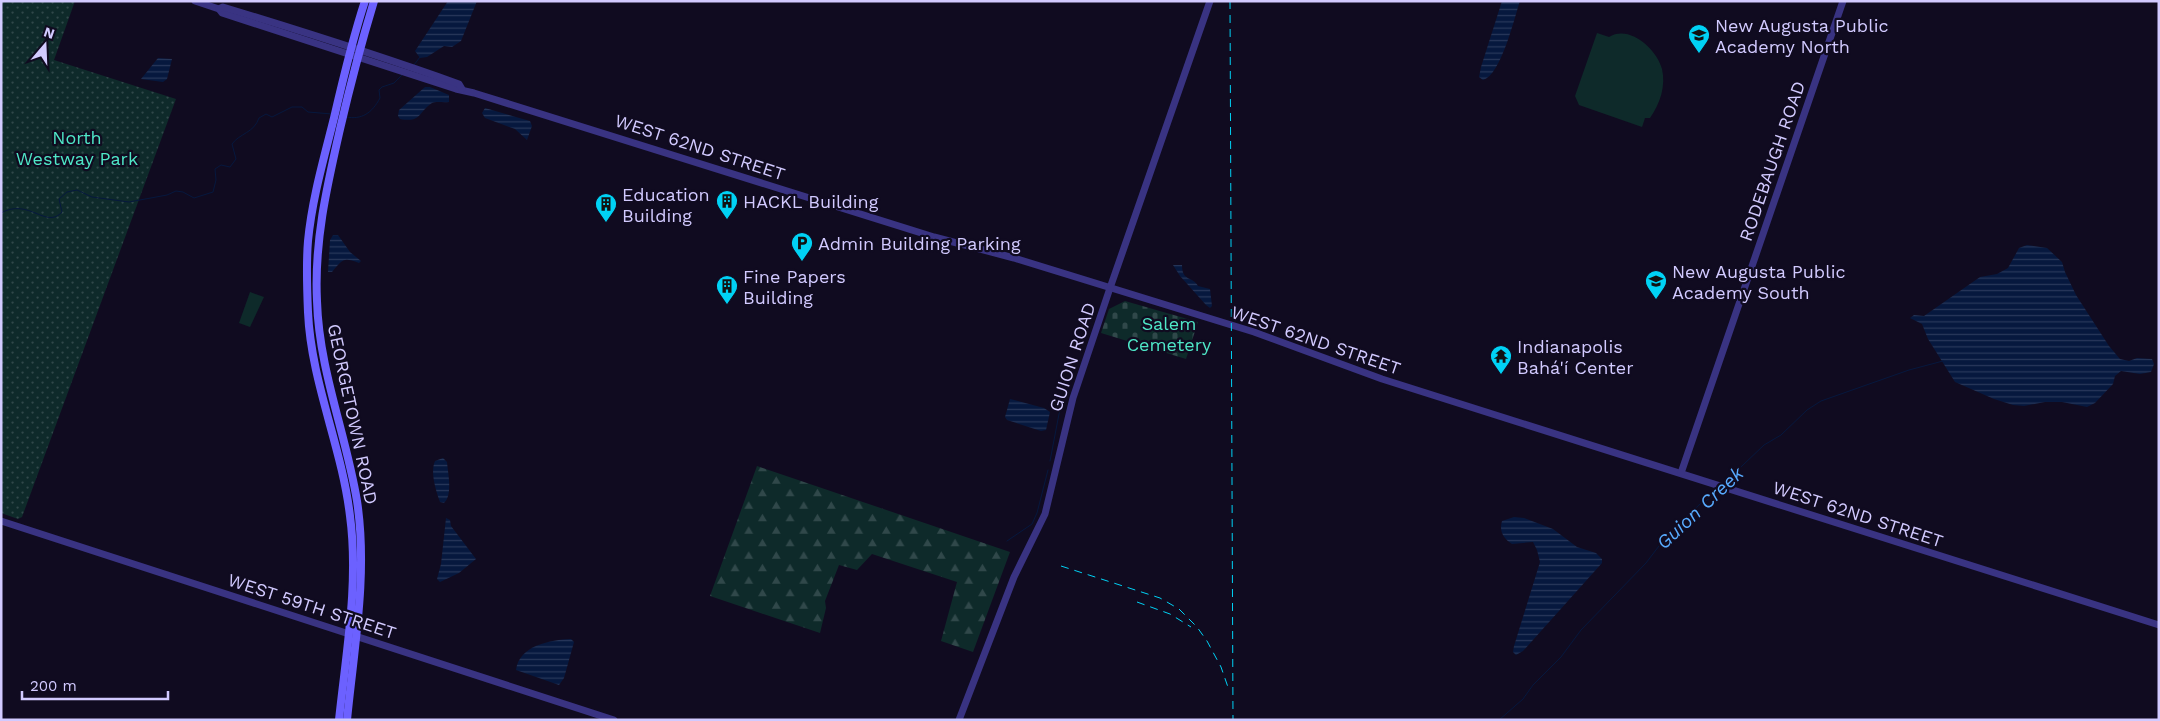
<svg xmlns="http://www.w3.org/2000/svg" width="2160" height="721" font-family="'Work Sans',sans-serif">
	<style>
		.grass { fill: #0e2a2a }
		.forest { fill: url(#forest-firs) }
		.cemetery { fill: url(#cemetery-stones) }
		.park { fill: url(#park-dots) }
		.water { fill: url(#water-rules) }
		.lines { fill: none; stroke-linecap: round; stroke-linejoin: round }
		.stream { stroke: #06183e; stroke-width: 1 }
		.tertiary { stroke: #393382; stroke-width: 7 }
		.secondary { stroke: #6c61ff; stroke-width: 8 }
		.rail { stroke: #00d2f5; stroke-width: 1; stroke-dasharray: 8 6; stroke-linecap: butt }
		.labels { text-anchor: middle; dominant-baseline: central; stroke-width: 4.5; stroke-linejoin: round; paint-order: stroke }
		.poi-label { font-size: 18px; fill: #d2caff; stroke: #100b20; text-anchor: start }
		.park-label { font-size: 18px; fill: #4fe7c7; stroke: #100b20 }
		.street-label { font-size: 18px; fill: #d2caff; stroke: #100b20 }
		.water-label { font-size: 19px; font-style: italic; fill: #58abff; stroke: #100b20 }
	</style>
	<defs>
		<pattern id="forest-firs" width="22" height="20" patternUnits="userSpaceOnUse" patternTransform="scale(1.25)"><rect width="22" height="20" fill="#0e2a2a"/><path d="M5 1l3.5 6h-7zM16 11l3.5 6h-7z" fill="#30484a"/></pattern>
		<pattern id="cemetery-stones" width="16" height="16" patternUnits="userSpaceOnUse" patternTransform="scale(1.25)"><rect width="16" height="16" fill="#0e2a2a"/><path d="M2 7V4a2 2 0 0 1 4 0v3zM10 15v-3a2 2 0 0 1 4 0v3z" fill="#30484a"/></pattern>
		<pattern id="park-dots" width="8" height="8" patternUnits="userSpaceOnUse" patternTransform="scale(1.25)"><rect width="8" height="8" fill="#0e2a2a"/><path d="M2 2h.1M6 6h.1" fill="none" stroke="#30484a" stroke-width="1.8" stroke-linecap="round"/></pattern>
		<pattern id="water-rules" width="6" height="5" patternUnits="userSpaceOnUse" patternTransform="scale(1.25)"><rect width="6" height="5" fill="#06183e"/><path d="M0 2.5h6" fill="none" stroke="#29385b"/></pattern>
	</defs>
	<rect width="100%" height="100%" fill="#100b20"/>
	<g class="grass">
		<path d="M1597,33L1609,37C1629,24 1657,49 1662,69C1666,86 1660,104 1650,118H1645L1642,127L1579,105L1575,96Z"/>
		<polygon points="250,292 264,297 250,327 239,323"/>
	</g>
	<polygon class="forest" points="757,466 1010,552 973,652 941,641 957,582 872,554 857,570 839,565 825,601 826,608 820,633 710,596"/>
	<polygon class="cemetery" points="1125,301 1198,322 1186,359 1101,333 1109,309"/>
	<polygon class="park" points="1,1 75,1 54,60 176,99 22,517 18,519 1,513"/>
	<g class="water">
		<polygon points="448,1 477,1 461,41 452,47 444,46 427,57 420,58 415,51"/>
		<path d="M1502,1H1520C1514,19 1501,75 1483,80L1479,77L1481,67Z"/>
		<polygon points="158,58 172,59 167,79 163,82 141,79"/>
		<path d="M425,87H430L449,95V102C443,103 437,101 432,103C418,112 422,123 400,119L398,116L399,110Z"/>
		<polygon points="485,108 530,121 532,126 527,140 515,129 485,118 482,113"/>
		<path d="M333,235H338L350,252L361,261L359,263C343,257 343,259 332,272H328L330,240Z"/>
		<polygon points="2027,245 2047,248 2062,262 2065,272 2076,295 2109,346 2120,359 2129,361 2137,358 2152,359 2154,364 2151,372 2140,374 2121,371 2115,376 2113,384 2095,403 2087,407 2062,402 2045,402 2024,406 2013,405 1994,399 1955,382 1928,339 1922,324 1910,318 1914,315 1924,316 1980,277 1997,274 2008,268 2019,248"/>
		<path d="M1173,265H1182C1182,282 1193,276 1198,286L1210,289L1212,306L1210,308L1206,305L1180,276Z"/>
		<polygon points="1010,399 1044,408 1050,412 1046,430 1041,431 1007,420 1005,417"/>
		<path d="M443,458L447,462C448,474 453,495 444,503L440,502C436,491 430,472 435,461Z"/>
		<path d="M1514,517L1524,518L1553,529L1577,547L1596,553L1602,559V563L1523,651L1516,655L1513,652L1514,646L1540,562L1537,550L1533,542L1512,544C1503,538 1499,531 1502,521Z"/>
		<polygon points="446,518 450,520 451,526 476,559 459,573 440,582 437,579 441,564"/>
		<path d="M571,639L574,642L564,678L559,685L516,670C519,645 551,640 571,639Z"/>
	</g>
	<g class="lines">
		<g class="stream">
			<polyline points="414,65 420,57"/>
			<path d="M346,117C362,120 372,113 380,98L379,90L382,87L394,83L403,74"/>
			<path d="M1,213C29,197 46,230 62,212L59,199L67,192L77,190L92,197L129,202L167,195L176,191L183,192L194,198L213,192L216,180L215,169L221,165L230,167L236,159L232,144C240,133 254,133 259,118L266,114L272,117L292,107H302L308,112L332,114"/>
			<polyline points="1,259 1,268"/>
			<polyline points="1050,461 1059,414 1075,365"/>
			<polyline points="1723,484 1764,445 1781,435 1807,410 1821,401 1909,370 1943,361"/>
			<polyline points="1007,541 1032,524 1037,513 1048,470"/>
			<polyline points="1499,720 1523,699 1533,685 1561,657 1581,630 1646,563 1662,542 1673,534 1682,521 1700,504 1714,496 1719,490"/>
		</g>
		<g class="tertiary">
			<polyline points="195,1 219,9 222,13 456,89 474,93 934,237 1014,258 1254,332 1382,379 2159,625"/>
			<path d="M219,9L223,7C302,31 381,56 459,84L462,89"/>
			<polyline points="1681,473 1843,1"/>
			<polyline points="1,521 614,720"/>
			<polyline points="959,720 1014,577 1045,514 1073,398 1110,288 1210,1"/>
		</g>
		<g class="secondary">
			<path d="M339,720C346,653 359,583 350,516C342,447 311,382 308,312C307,289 306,264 308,241C312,199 324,158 334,118C343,79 352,40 365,1"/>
			<path d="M347,720C354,648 368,573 357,501C346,434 319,370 317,301C314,242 327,186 340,129C350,86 361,44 374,1"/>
		</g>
		<g class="rail">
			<polyline points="1230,1 1233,720"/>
			<polyline points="1061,566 1160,598 1179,609 1197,627 1207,641 1221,667 1229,690"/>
			<polyline points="1137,602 1170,614 1191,627"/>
		</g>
	</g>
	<defs>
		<g id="school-pin" transform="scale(1.125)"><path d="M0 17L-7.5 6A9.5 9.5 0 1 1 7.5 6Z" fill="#00d2f5" stroke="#100b20"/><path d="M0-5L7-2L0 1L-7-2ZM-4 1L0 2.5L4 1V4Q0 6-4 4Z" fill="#111"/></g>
		<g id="building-pin" transform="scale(1.125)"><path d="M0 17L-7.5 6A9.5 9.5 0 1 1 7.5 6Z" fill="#00d2f5" stroke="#100b20"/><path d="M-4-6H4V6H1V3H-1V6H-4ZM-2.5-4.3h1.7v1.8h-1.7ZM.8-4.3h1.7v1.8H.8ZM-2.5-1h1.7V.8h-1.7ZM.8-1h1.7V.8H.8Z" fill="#111"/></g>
		<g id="parking-pin" transform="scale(1.125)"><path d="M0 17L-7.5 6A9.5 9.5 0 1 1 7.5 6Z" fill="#00d2f5" stroke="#100b20"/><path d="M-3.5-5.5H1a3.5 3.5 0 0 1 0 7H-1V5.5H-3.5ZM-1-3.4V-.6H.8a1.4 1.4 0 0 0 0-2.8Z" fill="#111"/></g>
		<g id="temple-pin" transform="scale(1.125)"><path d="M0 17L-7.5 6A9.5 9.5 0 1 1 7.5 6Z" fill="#00d2f5" stroke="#100b20"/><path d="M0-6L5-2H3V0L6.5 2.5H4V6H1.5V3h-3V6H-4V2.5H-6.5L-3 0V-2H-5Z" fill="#111"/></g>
	</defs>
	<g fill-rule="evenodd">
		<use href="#school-pin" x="1699" y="35"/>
		<use href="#building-pin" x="727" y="201"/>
		<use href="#building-pin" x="606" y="204"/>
		<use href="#parking-pin" x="802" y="243"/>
		<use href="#school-pin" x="1656" y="281"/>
		<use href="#building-pin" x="727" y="286"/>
		<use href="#temple-pin" x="1501" y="356"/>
	</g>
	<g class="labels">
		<g class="poi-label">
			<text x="1715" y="25">New Augusta Public<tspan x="1715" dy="21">Academy North</tspan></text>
			<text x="622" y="194">Education<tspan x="622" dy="21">Building</tspan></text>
			<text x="743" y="201">HACKL Building</text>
			<text x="818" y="243">Admin Building Parking</text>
			<text x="1672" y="271">New Augusta Public<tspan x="1672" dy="21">Academy South</tspan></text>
			<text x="743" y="276">Fine Papers<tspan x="743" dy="21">Building</tspan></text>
			<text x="1517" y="346">Indianapolis<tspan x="1517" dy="21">Bahá'í Center</tspan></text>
		</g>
		<g class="park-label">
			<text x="77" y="137">North<tspan x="77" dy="21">Westway Park</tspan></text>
			<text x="1169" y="323">Salem<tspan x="1169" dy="21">Cemetery</tspan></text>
		</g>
		<g class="street-label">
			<text transform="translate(700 147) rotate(18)">WEST 62ND STREET</text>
			<text transform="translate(1772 161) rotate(-71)">RODEBAUGH ROAD</text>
			<text transform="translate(1316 340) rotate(19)">WEST 62ND STREET</text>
			<text transform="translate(1072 357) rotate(-72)">GUION ROAD</text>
			<text transform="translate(353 414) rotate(78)">GEORGETOWN ROAD</text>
			<text transform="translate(1858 514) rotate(18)">WEST 62ND STREET</text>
			<text transform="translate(312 606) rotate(18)">WEST 59TH STREET</text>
		</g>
		<g class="water-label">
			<text transform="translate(1700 508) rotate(-43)">Guion Creek</text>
		</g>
	</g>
	<rect width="2160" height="721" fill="none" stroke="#d2caff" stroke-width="5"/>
	<g transform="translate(45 45) rotate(19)" stroke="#100b20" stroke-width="4" paint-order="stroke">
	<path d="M0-4L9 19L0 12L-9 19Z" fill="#d2caff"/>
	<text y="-8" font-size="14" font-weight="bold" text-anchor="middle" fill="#d2caff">N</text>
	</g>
	<path d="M22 691v8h146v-8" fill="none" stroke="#d2caff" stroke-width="2.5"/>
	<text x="30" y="691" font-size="15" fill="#d2caff" stroke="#100b20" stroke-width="4" paint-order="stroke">200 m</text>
</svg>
